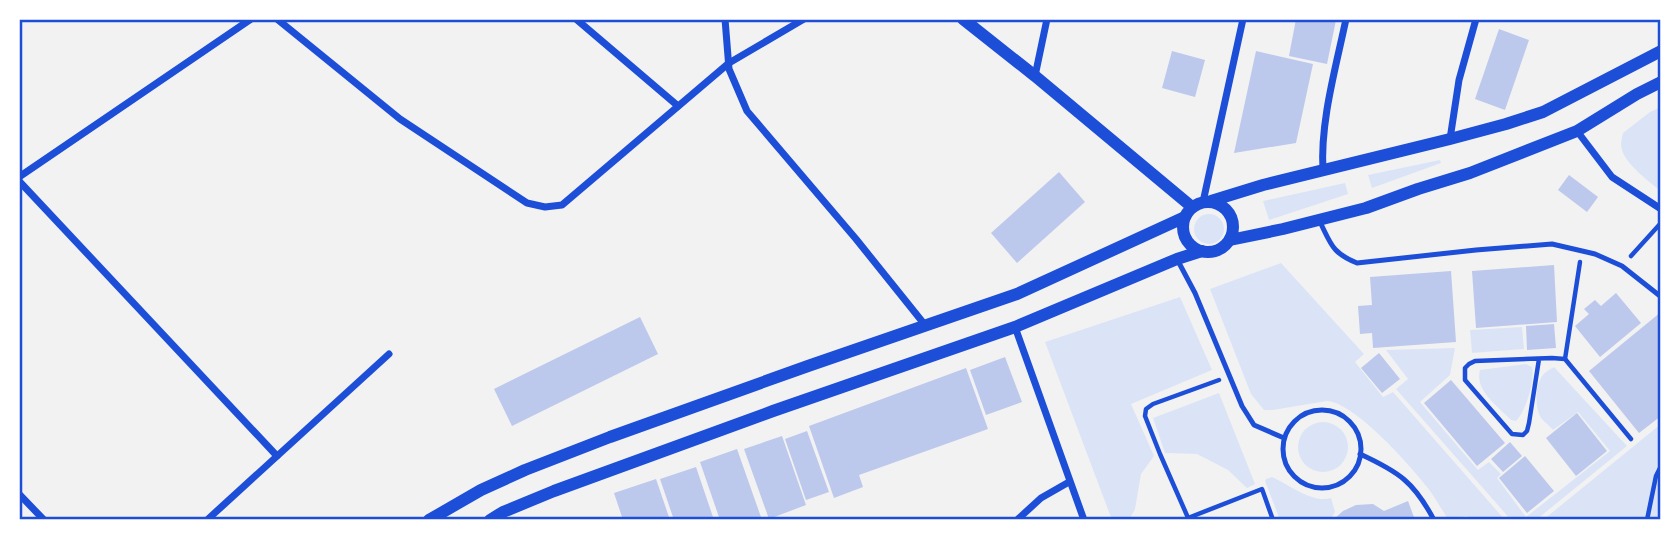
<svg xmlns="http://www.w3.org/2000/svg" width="1680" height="539" font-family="Arial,sans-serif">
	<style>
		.green { fill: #dbe4f7 }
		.building { fill: #bdc9ec }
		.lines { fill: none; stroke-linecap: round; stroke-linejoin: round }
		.path { stroke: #1d4ed8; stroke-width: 4.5 }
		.service { stroke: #1d4ed8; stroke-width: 5 }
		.minor { stroke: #1d4ed8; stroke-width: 7 }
		.tertiary { stroke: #1d4ed8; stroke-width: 12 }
		.neatline { fill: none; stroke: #1d4ed8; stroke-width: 2.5 }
	</style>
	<rect width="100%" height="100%" fill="#f2f2f2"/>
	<g class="green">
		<path d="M1661,107V191C1649,182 1626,164 1622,150C1620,144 1622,138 1623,133L1650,112Z"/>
		<polygon points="1440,160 1441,163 1372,188 1368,175"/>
		<polygon points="1345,183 1348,194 1269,220 1263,201"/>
		<circle cx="1209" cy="229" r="15"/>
		<path d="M1281,263L1364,354L1355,362L1383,397L1393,392L1505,520H1469L1467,516L1448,519C1441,509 1435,497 1427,487C1409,464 1355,403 1327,401L1273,410H1264L1251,394L1210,289Z"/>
		<polygon points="1180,297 1212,370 1131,404 1154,456 1141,474 1135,509 1129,520 1112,520 1045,342"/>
		<polygon points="1522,327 1524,349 1472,353 1470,330"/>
		<path d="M1455,348L1450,375L1420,402L1478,470L1489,462L1501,474L1497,478L1526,517L1610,451L1578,412L1553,430C1550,426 1544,422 1541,418C1535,408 1535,388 1541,378C1543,373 1549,370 1554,367L1627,446L1536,520H1511L1396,389L1408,379L1386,350Z"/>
		<path d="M1526,364L1532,367C1535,381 1526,411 1516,421L1511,420C1499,407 1474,390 1480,370Z"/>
		<polygon points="1219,393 1255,484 1247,488 1228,470 1197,454 1165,453 1153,418"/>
		<circle cx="1323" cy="447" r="25"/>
		<polygon points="1661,424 1661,520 1543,520"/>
		<path d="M1272,477C1288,484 1313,504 1331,498L1335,512L1330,520H1280L1265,481L1266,479Z"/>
	</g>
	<g class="building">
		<polygon points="1296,19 1336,20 1327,64 1289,56"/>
		<polygon points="1499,29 1529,40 1505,110 1475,99"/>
		<polygon points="1172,51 1205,60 1195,97 1162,88"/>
		<polygon points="1256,51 1313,64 1296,143 1234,153"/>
		<polygon points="1059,172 1085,202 1017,263 991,233"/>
		<polygon points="1569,175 1598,197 1587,212 1558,190"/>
		<polygon points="1554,265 1557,322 1476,328 1472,271"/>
		<polygon points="1451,271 1456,342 1373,348 1372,333 1360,334 1358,306 1372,305 1370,277"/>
		<polygon points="1616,293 1641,323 1600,357 1575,326 1589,314 1584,309 1595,300 1601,306"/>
		<polygon points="1661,312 1661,416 1639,433 1589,371"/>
		<polygon points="640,317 658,354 512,426 494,389"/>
		<polygon points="1554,324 1556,348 1527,350 1526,326"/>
		<polygon points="1379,353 1400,379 1382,393 1361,368"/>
		<polygon points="1005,357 1022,402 986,415 970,370"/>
		<polygon points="966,368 988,429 859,475 863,487 834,498 809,426"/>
		<polygon points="1451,380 1505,443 1477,466 1424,403"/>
		<polygon points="1577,413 1607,451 1576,476 1546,438"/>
		<polygon points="807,431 829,492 806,500 785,439"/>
		<polygon points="782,436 806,505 769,519 744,449"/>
		<polygon points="1510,442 1522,456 1503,472 1491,459"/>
		<polygon points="737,449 762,520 720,520 700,462"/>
		<polygon points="1525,456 1554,491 1527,513 1499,478"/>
		<polygon points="696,467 714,520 674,520 660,479"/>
		<polygon points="656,479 670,520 623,520 614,493"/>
		<polygon points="1408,501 1415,520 1333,520 1343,511 1356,505 1373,504 1384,511"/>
	</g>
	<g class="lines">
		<g class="path">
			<polyline points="1631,256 1660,224"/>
			<polyline points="1539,359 1529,423 1527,431 1523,435 1512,434 1465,380 1465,368 1469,364 1475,361 1552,358 1565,359 1631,439"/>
			<polyline points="1565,359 1580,262"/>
			<polyline points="1188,518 1262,489 1273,520"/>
			<polyline points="1189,520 1160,454 1145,416 1146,409 1153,404 1219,380"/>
			<polyline points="1647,520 1656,476 1661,466"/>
		</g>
		<g class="service">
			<path d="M1320,222C1331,244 1332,253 1357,263L1476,250L1552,244L1595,254L1622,266L1660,296"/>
			<polyline points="1178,261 1195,293 1242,406 1254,425 1284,438"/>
			<circle cx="1322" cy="449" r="39"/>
			<path d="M1360,454C1399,472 1414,482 1434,520"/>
		</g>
		<g class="minor">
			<polyline points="277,19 400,119 527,203 545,207 562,205 729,63 804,19"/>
			<polyline points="576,19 678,106"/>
			<polyline points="725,19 729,69 747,111 856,239 925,325"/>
			<polyline points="1035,76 1047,19"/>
			<polyline points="1577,131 1612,177 1661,209"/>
			<polyline points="1450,139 1459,80 1476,19"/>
			<path d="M1323,170C1320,122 1336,67 1346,19"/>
			<polyline points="19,177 251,19"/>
			<polyline points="19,181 277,456"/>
			<polyline points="1203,202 1243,19"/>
			<polyline points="1015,327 1084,520"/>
			<polyline points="19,494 44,520"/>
			<polyline points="207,520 389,354"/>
			<polyline points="1017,520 1041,498 1069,482"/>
		</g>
		<g class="tertiary">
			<polyline points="963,19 1035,76 1192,207"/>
			<polyline points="1211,201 1263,185 1450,139 1506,124 1543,112 1661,51"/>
			<circle cx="1208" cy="227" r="25"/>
			<polyline points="1230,240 1283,229 1366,208 1418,189 1470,173 1577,131 1637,94 1661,82"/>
			<polyline points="429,520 481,490 525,470 610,437 808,366 1017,294 1185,217"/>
			<polyline points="490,520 503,512 554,491 773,411 1015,327 1177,259 1202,251"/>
		</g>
	</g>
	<rect width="1680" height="539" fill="none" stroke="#ffffff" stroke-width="42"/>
	<rect x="21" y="21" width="1638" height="497" class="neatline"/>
</svg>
